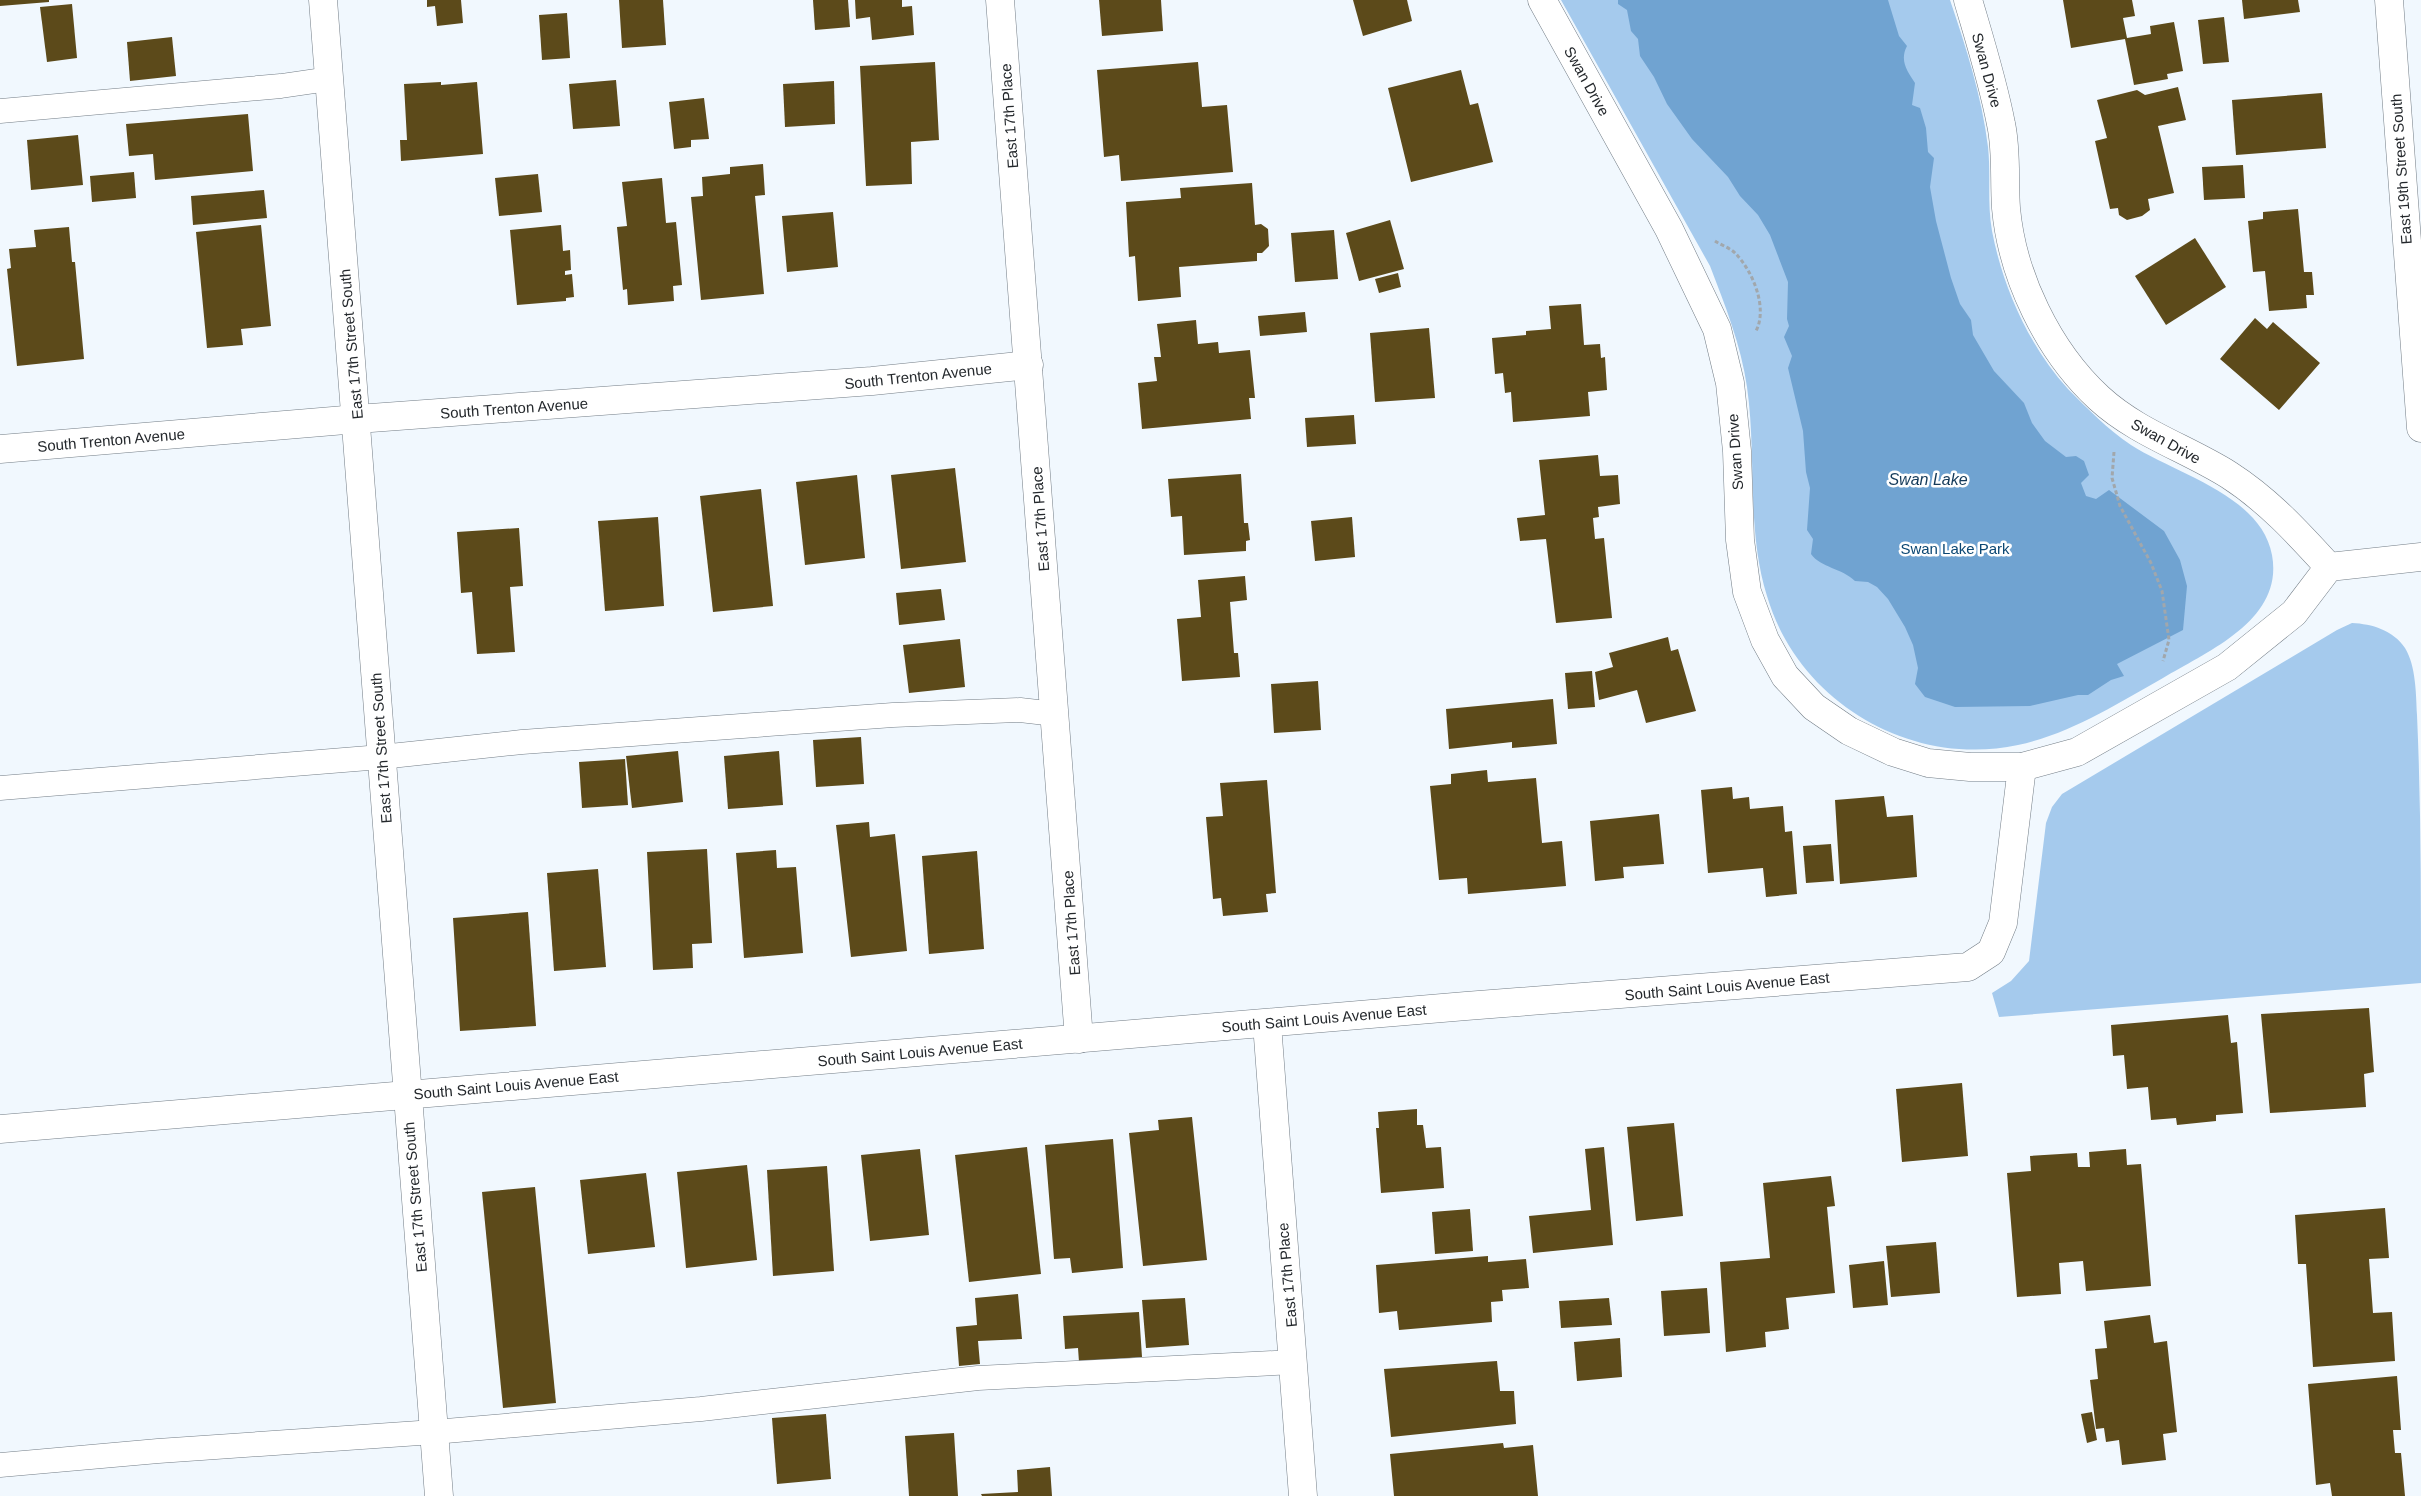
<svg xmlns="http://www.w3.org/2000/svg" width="2421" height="1496" font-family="Arial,sans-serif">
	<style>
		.green { fill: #a5caed }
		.water { fill: #70a3d1 }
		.building { fill: #5c4a1a }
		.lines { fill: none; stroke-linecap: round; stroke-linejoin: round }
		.lane-casing { stroke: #737d86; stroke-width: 25 }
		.street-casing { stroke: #737d86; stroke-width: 29 }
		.path { stroke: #a1a7ac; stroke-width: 3; stroke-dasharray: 4 2.5; stroke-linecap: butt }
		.lane { stroke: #fff; stroke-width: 24 }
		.street { stroke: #fff; stroke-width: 28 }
		.labels { text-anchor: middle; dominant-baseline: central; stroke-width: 5; stroke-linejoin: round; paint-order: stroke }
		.street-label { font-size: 15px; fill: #24282c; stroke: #fff }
		.park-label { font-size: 15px; fill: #0b4773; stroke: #fff }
		.water-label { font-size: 16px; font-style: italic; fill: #143a5a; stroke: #fff }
	</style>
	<rect width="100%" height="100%" fill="#f1f8fe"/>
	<g class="green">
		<path d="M1561,0H1950C1966,47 1982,97 1988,147C1991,175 1987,203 1992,231C2003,288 2029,346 2068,389C2087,408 2108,430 2131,445C2176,474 2261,495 2272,555C2284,620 2208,651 2163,678C2117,704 2070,734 2018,745C1911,768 1798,702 1767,596C1746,529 1757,456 1747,387C1741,345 1725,305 1710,266Z"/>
		<path d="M2352,623C2372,624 2393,630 2405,648C2416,666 2416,694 2417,715C2421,804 2421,894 2421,983L1999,1017L1992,993L2011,981L2029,961L2046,823L2052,807L2062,794L2337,630Z"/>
	</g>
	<path class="water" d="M1618,0H1888L1899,36L1907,46C1899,61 1908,72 1915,83L1912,105L1920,108L1926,128L1928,152L1934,158L1930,187L1936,221L1951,278L1960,304L1971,320L1973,335L1994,371L2024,403L2032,423L2045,441L2066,457L2076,456L2084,461L2089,475L2081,483L2086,496L2096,499L2109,490L2164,531L2180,560L2187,586L2183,630L2117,664L2124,676L2111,680L2088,695H2078L2030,706L1955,707L1925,697L1915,684L1918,668L1913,645L1905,627L1888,599L1877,587L1868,582L1855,581C1842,568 1821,568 1811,554L1813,539L1807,530L1810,488L1806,472L1803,431L1788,368L1792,356L1784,337L1789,326L1787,319L1788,282L1770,235L1758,215L1740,196L1728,177L1692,139L1667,104L1654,77L1640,56L1638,39L1631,31L1627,10L1618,4Z"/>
	<g class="building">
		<polygon points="0,0 49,0 49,2 0,6"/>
		<polygon points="427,0 461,0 463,23 437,26 435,6 427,7"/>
		<polygon points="619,0 663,0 666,45 622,48"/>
		<polygon points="813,0 848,0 850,27 815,30"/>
		<polygon points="855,0 902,0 902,7 912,6 914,35 872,40 870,17 856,19"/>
		<polygon points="1099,0 1161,0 1163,31 1102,36"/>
		<polygon points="1353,0 1407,0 1412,21 1363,36"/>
		<polygon points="2063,0 2132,0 2135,16 2123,18 2127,38 2151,34 2150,26 2174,22 2183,71 2167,74 2168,79 2134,85 2125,39 2071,48"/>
		<polygon points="2242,0 2298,0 2300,12 2244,19"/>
		<polygon points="72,4 77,58 47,62 40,7"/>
		<polygon points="567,13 570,58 542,60 539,15"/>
		<polygon points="2224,17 2229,62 2203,64 2198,20"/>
		<polygon points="172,37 176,76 130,81 127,42"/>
		<polygon points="935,62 939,140 911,142 912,184 866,186 860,66"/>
		<polygon points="1198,62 1202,107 1227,105 1233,172 1121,181 1119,155 1104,157 1097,70"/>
		<polygon points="1461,70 1470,105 1478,103 1493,162 1411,182 1388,88"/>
		<polygon points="616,80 620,126 573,129 569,84"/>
		<polygon points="834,81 835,124 785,127 783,84"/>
		<polygon points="441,82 441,85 477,82 483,154 401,161 400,140 407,140 404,84"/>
		<polygon points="2178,87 2186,120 2158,126 2174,193 2148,199 2150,210 2142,216 2127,220 2119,215 2118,208 2110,209 2095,141 2107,138 2097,100 2137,90 2145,95"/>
		<polygon points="2322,93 2326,148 2236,155 2232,100"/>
		<polygon points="704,98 709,139 691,140 691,147 674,149 669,102"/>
		<polygon points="248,114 253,171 155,180 153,154 129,156 126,124"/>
		<polygon points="78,135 83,185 31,190 27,140"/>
		<polygon points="763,164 765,195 755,196 764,294 701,300 691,197 703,196 702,177 730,174 730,167"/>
		<polygon points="2243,165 2245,198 2204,200 2202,167"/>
		<polygon points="134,172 136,198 92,202 90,176"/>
		<polygon points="538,174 542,212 499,216 495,178"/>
		<polygon points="662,178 666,223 676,222 682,285 673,286 674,301 628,305 627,289 623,290 617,227 627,226 622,182"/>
		<polygon points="1252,183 1255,225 1261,224 1268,229 1269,246 1262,253 1257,253 1257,261 1179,267 1181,297 1138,301 1135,256 1129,257 1126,202 1181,198 1180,188"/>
		<polygon points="264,190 267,218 193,225 191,196"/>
		<polygon points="2298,209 2304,272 2312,272 2314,295 2306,295 2307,308 2269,311 2265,271 2253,272 2248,221 2263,219 2263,212"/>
		<polygon points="833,212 838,267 787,272 782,216"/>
		<polygon points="1390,220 1404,269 1359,281 1346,233"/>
		<polygon points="261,225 271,326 241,329 243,345 207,348 196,232"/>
		<polygon points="561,225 563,251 570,250 571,270 565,271 565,275 572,274 574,297 566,298 566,301 517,305 510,230"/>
		<polygon points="69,227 72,262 75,262 84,359 17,366 7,269 11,268 9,249 36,247 34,230"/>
		<polygon points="1334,230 1338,279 1295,282 1291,233"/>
		<polygon points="2195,238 2226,287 2166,325 2135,276"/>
		<polygon points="1398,273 1401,287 1379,293 1375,279"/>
		<polygon points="1581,304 1584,345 1600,344 1601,358 1605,357 1607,390 1588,392 1590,416 1513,422 1511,392 1505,393 1503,373 1495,374 1492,338 1526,335 1526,331 1551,329 1549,306"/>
		<polygon points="1305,312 1307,332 1260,336 1258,316"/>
		<polygon points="2255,318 2267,329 2273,322 2320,363 2279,410 2220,359"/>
		<polygon points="1196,320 1198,344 1218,342 1219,353 1250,350 1255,398 1249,398 1251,419 1142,429 1138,383 1157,381 1154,357 1161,357 1157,324"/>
		<polygon points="1429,328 1435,398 1375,402 1370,333"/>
		<polygon points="1354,415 1356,444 1307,447 1305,418"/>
		<polygon points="1598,455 1600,476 1618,475 1620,504 1598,507 1599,517 1593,518 1595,539 1604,538 1612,618 1556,623 1546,539 1520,541 1517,518 1545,515 1539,460"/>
		<polygon points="955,468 966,562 901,569 891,475"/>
		<polygon points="1241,474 1244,523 1248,523 1250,540 1246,541 1246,551 1184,555 1182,516 1171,517 1168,479"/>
		<polygon points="857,475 865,558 805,565 796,482"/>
		<polygon points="761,489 773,606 713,612 700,496"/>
		<polygon points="658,517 664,606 605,611 598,521"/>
		<polygon points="1352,517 1355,557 1315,561 1311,521"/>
		<polygon points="519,528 523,586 510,587 515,652 477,654 472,592 461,593 457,532"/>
		<polygon points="1245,576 1247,600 1230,602 1234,653 1238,653 1240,677 1182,681 1177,619 1201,617 1198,580"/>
		<polygon points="941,589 945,620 899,625 896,593"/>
		<polygon points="1668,637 1671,651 1678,649 1696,711 1646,723 1637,690 1599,700 1595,672 1613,667 1609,653"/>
		<polygon points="960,639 965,687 909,693 903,645"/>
		<polygon points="1592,671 1595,707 1568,709 1565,673"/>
		<polygon points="1318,681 1321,730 1274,733 1271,684"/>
		<polygon points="1553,699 1557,744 1512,748 1512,742 1449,749 1446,709"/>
		<polygon points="861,737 864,784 816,787 813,740"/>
		<polygon points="678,751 683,802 632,808 626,756"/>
		<polygon points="779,751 783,805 728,809 724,756"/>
		<polygon points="625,759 628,805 582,808 579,762"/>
		<polygon points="1487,770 1488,782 1536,778 1542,843 1562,841 1566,886 1468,894 1467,878 1439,880 1430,786 1451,784 1451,774"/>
		<polygon points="1267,780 1276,893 1266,894 1268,912 1223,916 1221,898 1213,899 1206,817 1223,816 1220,783"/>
		<polygon points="1732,787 1733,799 1749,797 1750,809 1783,806 1785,832 1792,831 1797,894 1766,897 1763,868 1708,873 1701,790"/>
		<polygon points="1884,796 1887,817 1913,815 1917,877 1840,884 1835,800"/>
		<polygon points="1659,814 1664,864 1623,867 1624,878 1595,881 1590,821"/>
		<polygon points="869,822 870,837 895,834 907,951 851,957 836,825"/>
		<polygon points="1831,844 1834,881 1806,883 1803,846"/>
		<polygon points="707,849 712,943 692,944 693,968 653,970 647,852"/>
		<polygon points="776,850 777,868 796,867 803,953 744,958 736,853"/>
		<polygon points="977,851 984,949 929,954 922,856"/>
		<polygon points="598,869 606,967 554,971 547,873"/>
		<polygon points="528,912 536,1026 460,1031 453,918"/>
		<polygon points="2369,1008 2374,1072 2364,1074 2366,1107 2270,1113 2261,1014"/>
		<polygon points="2228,1015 2231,1043 2237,1042 2243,1113 2216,1115 2216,1121 2177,1125 2176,1118 2151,1120 2148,1087 2127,1089 2124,1055 2113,1056 2111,1025"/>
		<polygon points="1962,1083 1968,1156 1902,1162 1896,1089"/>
		<polygon points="1417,1109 1417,1125 1423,1125 1426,1148 1441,1147 1444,1188 1381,1193 1376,1128 1379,1128 1378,1112"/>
		<polygon points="1192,1117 1207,1260 1143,1266 1129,1133 1159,1130 1158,1120"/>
		<polygon points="1674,1123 1683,1216 1636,1221 1627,1127"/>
		<polygon points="1113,1139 1123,1268 1072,1273 1070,1258 1054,1259 1045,1145"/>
		<polygon points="1027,1147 1041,1274 969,1282 955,1155"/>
		<polygon points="1604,1147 1613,1245 1533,1253 1529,1216 1591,1210 1585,1149"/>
		<polygon points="920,1149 929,1235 870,1241 861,1155"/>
		<polygon points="2126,1149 2127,1165 2141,1164 2151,1286 2086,1291 2083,1261 2059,1263 2061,1294 2017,1297 2007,1173 2031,1171 2030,1156 2077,1153 2078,1167 2090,1167 2089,1152"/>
		<polygon points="747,1165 757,1260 686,1268 677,1172"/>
		<polygon points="827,1166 834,1271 773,1276 767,1170"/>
		<polygon points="646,1173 655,1247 588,1254 580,1180"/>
		<polygon points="1831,1176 1835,1206 1827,1207 1835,1293 1786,1298 1789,1329 1765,1332 1766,1347 1726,1352 1720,1262 1770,1258 1763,1183"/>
		<polygon points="535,1187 556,1403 503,1408 482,1192"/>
		<polygon points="2385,1208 2389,1258 2369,1259 2373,1313 2392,1312 2395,1361 2313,1367 2306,1264 2298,1264 2295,1215"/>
		<polygon points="1470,1209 1473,1251 1435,1254 1432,1212"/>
		<polygon points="1936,1242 1940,1293 1891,1297 1886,1246"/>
		<polygon points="1488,1256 1488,1262 1526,1259 1529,1288 1502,1290 1503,1301 1491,1302 1492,1322 1399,1330 1397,1311 1379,1313 1376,1265"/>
		<polygon points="1884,1261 1888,1305 1853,1308 1849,1265"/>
		<polygon points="1707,1288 1710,1333 1664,1336 1661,1291"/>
		<polygon points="1018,1294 1022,1339 978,1341 980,1364 959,1366 956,1327 977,1325 975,1298"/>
		<polygon points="1185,1298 1189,1345 1146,1348 1142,1300"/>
		<polygon points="1609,1298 1612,1325 1561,1328 1559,1301"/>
		<polygon points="1139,1312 1142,1357 1079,1362 1078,1348 1065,1349 1063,1316"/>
		<polygon points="2150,1315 2154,1343 2167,1341 2177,1432 2163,1434 2166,1460 2122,1465 2119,1440 2106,1442 2104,1428 2096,1429 2090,1380 2098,1379 2095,1349 2107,1348 2104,1321"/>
		<polygon points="1620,1338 1622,1377 1577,1381 1574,1342"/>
		<polygon points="1497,1361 1500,1391 1514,1391 1516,1424 1391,1437 1384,1369"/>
		<polygon points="2397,1376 2401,1430 2393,1430 2395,1453 2401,1453 2405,1496 2332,1496 2330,1483 2316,1485 2308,1384"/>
		<polygon points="2092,1412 2097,1440 2087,1443 2081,1414"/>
		<polygon points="826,1414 831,1479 777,1484 772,1418"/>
		<polygon points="954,1433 958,1496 909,1496 905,1436"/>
		<polygon points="1503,1443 1504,1448 1533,1445 1538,1496 1394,1496 1390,1454"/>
		<polygon points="1050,1467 1052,1496 982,1496 981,1494 1018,1492 1017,1470"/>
	</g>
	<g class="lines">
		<g class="lane-casing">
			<g id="lane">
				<polyline points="0,111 281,86 329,79"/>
				<polyline points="0,788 381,757 522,742 893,715 1020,710 1055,714"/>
				<polyline points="0,1465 158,1451 434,1432 701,1409 978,1378 1294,1362"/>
			</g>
		</g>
		<g class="street-casing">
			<g id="street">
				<polyline points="323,0 439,1496"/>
				<polyline points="1000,0 1079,1039"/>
				<polyline points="1542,0 1669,229 1717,329 1730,383 1737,451 1740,540 1747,592 1765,640 1785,676 1814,707 1849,731 1893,752 1928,763 1970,767 2022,767 2077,752 2227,667 2294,613 2329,567 2421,557"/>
				<path d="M1968,0C1980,41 1993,82 2001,124C2007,151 2004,180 2006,208C2012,276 2048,351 2099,398C2137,433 2186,448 2229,475C2268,500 2298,533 2329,567"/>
				<polyline points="2389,0 2421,428"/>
				<polyline points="0,449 357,419 872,381 1029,365"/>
				<polyline points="1267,1024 1303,1496"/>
				<polyline points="0,1129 1466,1006 1968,967 1991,952 2003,923 2022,767"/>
			</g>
		</g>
		<g class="path">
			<path d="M1715,241C1721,245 1730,248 1735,253C1753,271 1768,308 1756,331"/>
			<polyline points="2114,452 2112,478 2120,506 2151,563 2162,591 2169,640 2163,661"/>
		</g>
		<use href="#lane" class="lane"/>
		<use href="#street" class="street"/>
	</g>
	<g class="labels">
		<g class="street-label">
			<text transform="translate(1987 70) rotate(75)">Swan Drive</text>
			<text transform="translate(1587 81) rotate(61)">Swan Drive</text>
			<text transform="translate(1009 116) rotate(-94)">East 17th Place</text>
			<text transform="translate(2401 169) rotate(-94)">East 19th Street South</text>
			<text transform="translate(351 344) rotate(-95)">East 17th Street South</text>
			<text transform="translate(918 376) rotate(-6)">South Trenton Avenue</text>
			<text transform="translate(514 408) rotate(-4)">South Trenton Avenue</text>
			<text transform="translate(111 440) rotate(-5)">South Trenton Avenue</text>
			<text transform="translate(2166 441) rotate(29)">Swan Drive</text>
			<text transform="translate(1735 452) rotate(-94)">Swan Drive</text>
			<text transform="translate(1040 519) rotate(-94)">East 17th Place</text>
			<text transform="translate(381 748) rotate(-94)">East 17th Street South</text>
			<text transform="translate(1071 923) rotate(-94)">East 17th Place</text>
			<text transform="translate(1727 986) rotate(-5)">South Saint Louis Avenue East</text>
			<text transform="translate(1324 1018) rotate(-5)">South Saint Louis Avenue East</text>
			<text transform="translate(920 1052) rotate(-5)">South Saint Louis Avenue East</text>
			<text transform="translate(516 1085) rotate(-5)">South Saint Louis Avenue East</text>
			<text transform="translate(415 1197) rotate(-95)">East 17th Street South</text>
			<text transform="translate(1287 1275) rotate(-95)">East 17th Place</text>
		</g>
		<g class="park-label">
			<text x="1955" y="548">Swan Lake Park</text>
		</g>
		<g class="water-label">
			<text x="1928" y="479">Swan Lake</text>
		</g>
	</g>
</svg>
